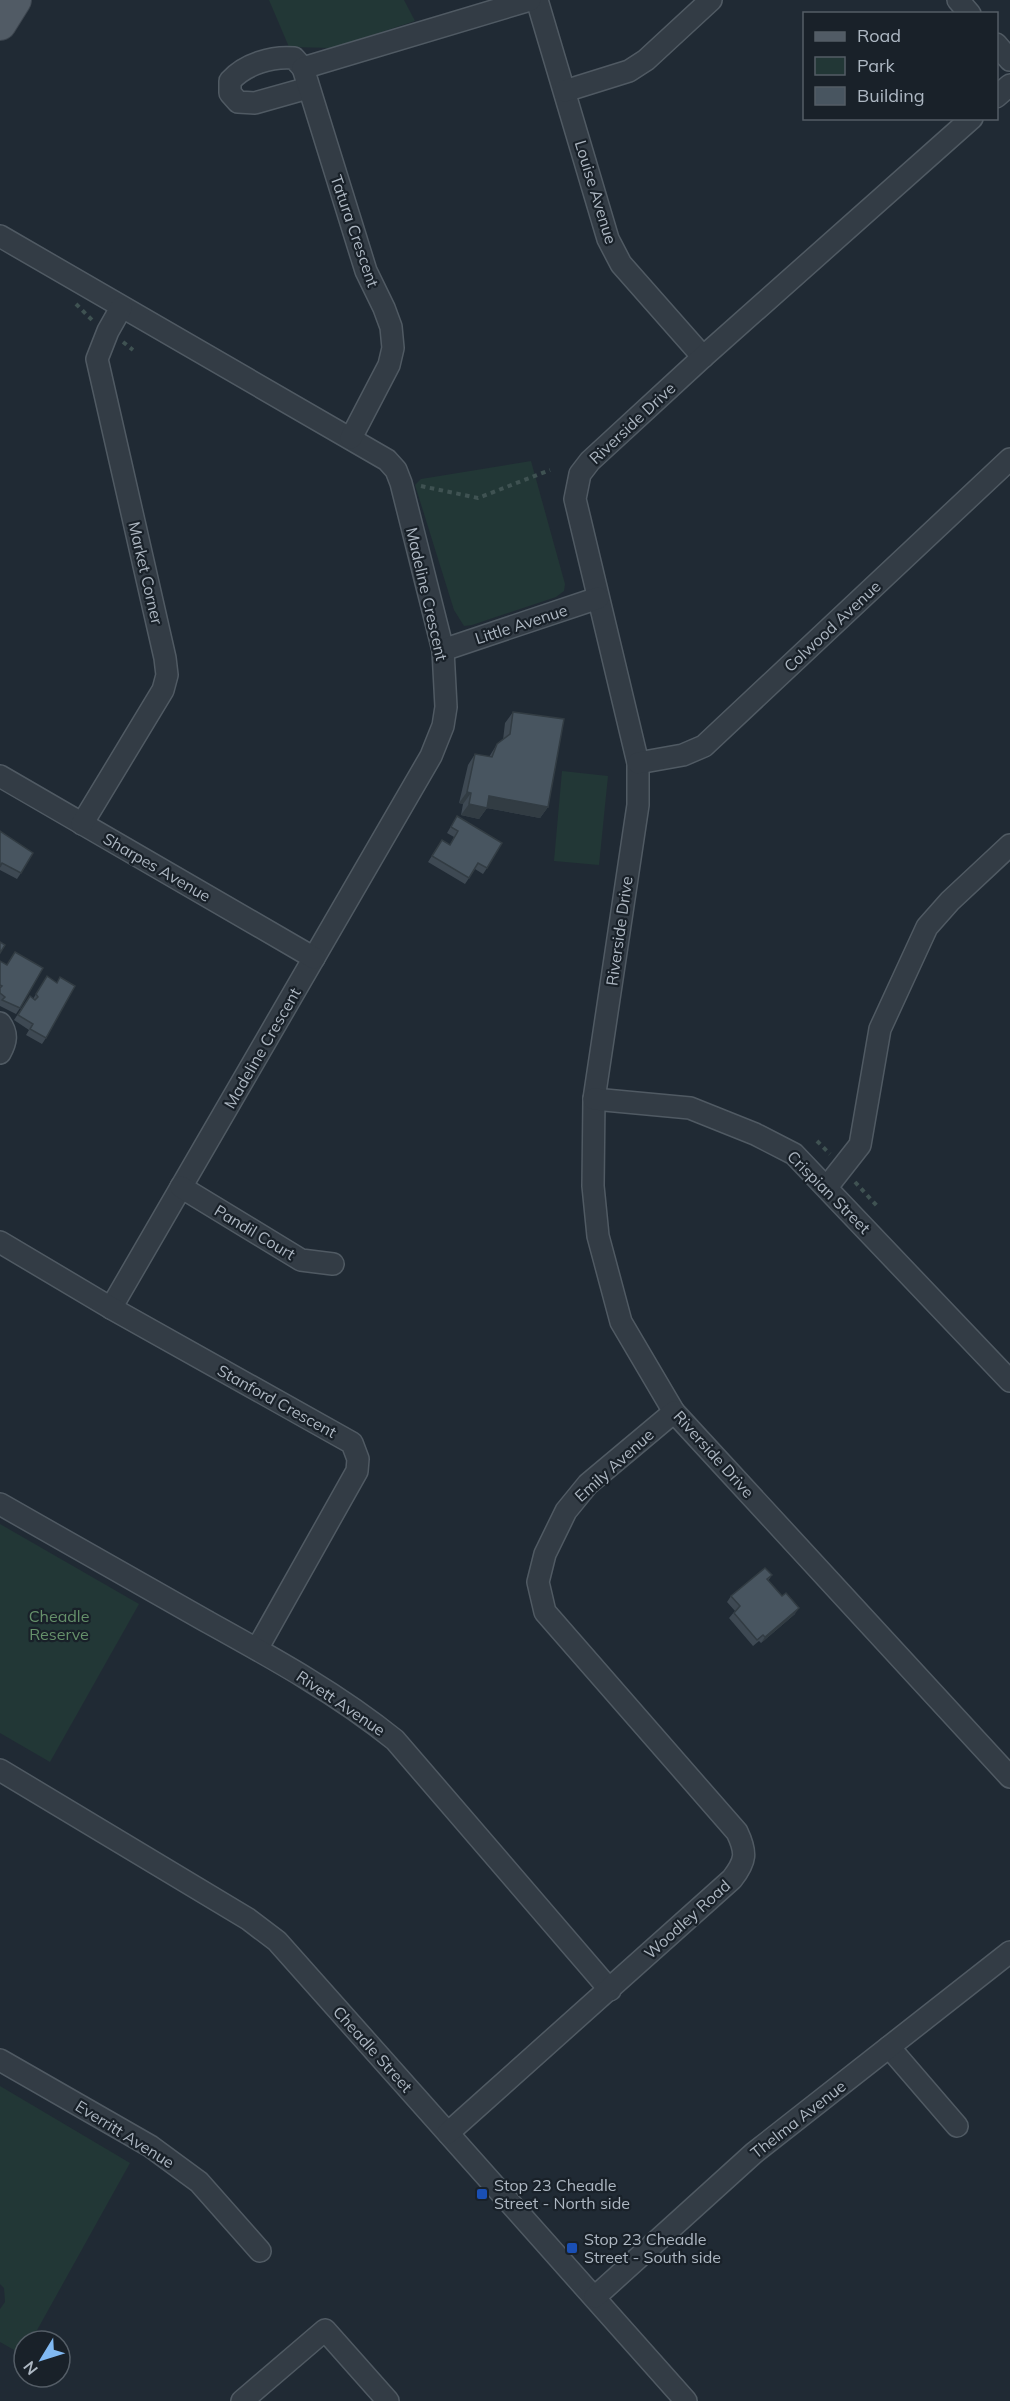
<svg xmlns="http://www.w3.org/2000/svg" width="1010" height="2401" font-family="Mulish,sans-serif">
	<style>
		.park { fill: #223736 }
		.lines { fill: none; stroke-linecap: round; stroke-linejoin: round }
		.minor-casing { stroke: #505a63; stroke-width: 24 }
		.primary-casing { stroke: #3c454e; stroke-width: 34 }
		.path { stroke: #3f5252; stroke-width: 4; stroke-dasharray: 4.5 4.5; stroke-linecap: butt }
		.minor { stroke: #333c45; stroke-width: 21 }
		.primary { stroke: #515b65; stroke-width: 32 }
		.wall { fill: #3e4953 }
		.shaded-wall { fill: #323c43 }
		.building { fill: #485560; stroke: #323c43; stroke-width: 1.5 }
		.transit-dot { fill: #1a4fb4; stroke: #192129; stroke-width: 2 }
		.labels { text-anchor: middle; dominant-baseline: central; stroke-width: 4.5; stroke-linejoin: round; paint-order: stroke }
		.street-label { font-size: 16px; fill: #adb7c2; stroke: #192129 }
		.park-label { font-size: 16px; fill: #66916b; stroke: #192129 }
		.poi-label { font-size: 16px; fill: #adb7c2; stroke: #192129; text-anchor: start }
	</style>
	<rect width="100%" height="100%" fill="#202a34"/>
	<g class="park">
		<polygon points="269,0 404,0 415,21 333,48 289,47"/>
		<polygon points="531,461 565,584 564,591 556,597 472,625 464,626 454,610 415,485 421,479"/>
		<polygon points="562,771 608,776 599,865 554,861"/>
		<polygon points="0,1524 139,1604 50,1762 0,1733"/>
		<polygon points="0,2086 130,2163 31,2341 24,2341 23,2355 0,2342 0,2309 5,2302 4,2288 0,2284"/>
	</g>
	<g class="lines">
		<g class="minor-casing">
			<g id="minor">
				<polyline points="537,0 608,239 621,264 703,357"/>
				<polyline points="958,0 970,14"/>
				<polyline points="996,44 1010,60"/>
				<path d="M303,68L294,58C272,56 245,64 230,81V93L238,102L255,103L308,88"/>
				<polyline points="565,91 629,71 646,60 711,0"/>
				<polyline points="996,97 1010,85"/>
				<polyline points="972,118 703,357 590,461 580,474 575,499 638,763 638,805 594,1099 593,1186 598,1236 621,1322 674,1412 1010,1777"/>
				<polyline points="0,236 387,460 396,470 401,483 443,650 446,707 443,726 431,756 111,1308"/>
				<polyline points="351,438 389,365 393,348 391,327 384,308 366,271 303,68 530,0"/>
				<polyline points="443,650 598,598"/>
				<polyline points="638,763 683,755 704,746 1010,459"/>
				<polyline points="0,776 314,958"/>
				<polyline points="82,824 163,690 167,675 165,658 97,359 108,331 121,308"/>
				<path d="M0,1023C8,1034 6,1042 0,1053"/>
				<polyline points="594,1099 690,1108 755,1134 794,1154 1010,1381"/>
				<polyline points="181,1187 301,1260 333,1264"/>
				<polyline points="827,1187 860,1145 880,1029 927,927 950,901 1010,845"/>
				<polyline points="0,1242 111,1308 352,1443 358,1459 357,1471 257,1649"/>
				<path d="M0,1504C69,1543 138,1582 206,1621C271,1657 337,1693 395,1740L610,1990"/>
				<polyline points="0,1770 248,1919 277,1941 686,2401"/>
				<polyline points="889,2047 957,2126"/>
				<polyline points="0,2060 150,2146 199,2182 260,2251"/>
				<path d="M448,2133L732,1879C746,1861 747,1853 737,1832L545,1612L538,1582L545,1554L566,1511L588,1484L674,1412"/>
				<polyline points="595,2297 754,2153 1010,1952"/>
				<polyline points="242,2401 325,2330 388,2401"/>
			</g>
		</g>
		<g class="primary-casing">
			<polyline id="primary" points="0,24 15,0"/>
		</g>
		<g class="path">
			<polyline points="76,304 92,320"/>
			<polyline points="123,342 133,350"/>
			<polyline points="421,486 478,498 550,470"/>
			<polyline points="817,1141 830,1154"/>
			<polyline points="855,1182 877,1206"/>
		</g>
		<use href="#minor" class="minor"/>
		<use href="#primary" class="primary"/>
	</g>
	<g class="wall">
		<polygon points="513,712 548,807 540,818 487,808 479,819 461,815 463,804 459,803 468,765 475,754 489,757 497,744 503,740 505,723"/>
		<polygon points="457,816 487,868 483,874 475,869 465,884 428,862 442,840 450,845 454,837 447,833"/>
		<polygon points="0,831 21,873 17,879 0,870"/>
		<polygon points="0,961 20,1008 16,1014 0,1006"/>
		<polygon points="47,976 46,1038 42,1044 26,1035 29,1030 14,1020 30,996 33,999"/>
		<polygon points="772,1575 768,1581 795,1614 761,1643 759,1641 753,1646 729,1618 735,1611 727,1602 731,1596"/>
	</g>
	<g class="shaded-wall">
		<polygon points="467,792 471,793 463,804 459,803"/>
		<polygon points="489,796 548,807 540,818 487,808 479,819 461,815 469,804"/>
		<polygon points="799,1608 795,1614 761,1643 765,1637"/>
	</g>
	<g class="building">
		<polygon points="513,712 564,719 548,807 489,796 487,808 469,804 471,793 467,792 475,754 492,757 497,744 510,734"/>
		<polygon points="457,816 502,843 487,868 478,863 469,878 432,856 442,840 450,845 458,831 451,827"/>
		<polygon points="0,831 33,853 21,873 2,863 0,867"/>
		<polygon points="0,942 5,945 0,953"/>
		<polygon points="15,952 43,968 20,1008 2,1000 5,997 0,993 0,988 2,986 0,985 0,961 7,965"/>
		<polygon points="47,976 57,983 60,977 75,986 46,1038 30,1029 33,1024 18,1015 30,996 35,1000 38,997 36,994"/>
		<polygon points="765,1568 772,1575 767,1579 782,1596 786,1593 799,1608 765,1637 763,1635 757,1640 734,1613 740,1606 731,1596"/>
	</g>
	<g class="transit-dot">
		<rect x="476" y="2188" width="12" height="12" rx="3"/>
		<rect x="566" y="2242" width="12" height="12" rx="3"/>
	</g>
	<g class="labels">
		<g class="street-label">
			<text transform="translate(596 192) rotate(73)">Louise Avenue</text>
			<text transform="translate(355 231) rotate(71)">Tatura Crescent</text>
			<text transform="translate(632 423) rotate(-43)">Riverside Drive</text>
			<text transform="translate(146 573) rotate(77)">Market Corner</text>
			<text transform="translate(427 594) rotate(77)">Madeline Crescent</text>
			<text transform="translate(521 624) rotate(-18)">Little Avenue</text>
			<text transform="translate(832 626) rotate(-43)">Colwood Avenue</text>
			<text transform="translate(157 867) rotate(30)">Sharpes Avenue</text>
			<text transform="translate(619 931) rotate(-82)">Riverside Drive</text>
			<text transform="translate(262 1048) rotate(-60)">Madeline Crescent</text>
			<text transform="translate(829 1192) rotate(45)">Crispian Street</text>
			<text transform="translate(255 1232) rotate(31)">Pandil Court</text>
			<text transform="translate(277 1401) rotate(29)">Stanford Crescent</text>
			<text transform="translate(714 1454) rotate(48)">Riverside Drive</text>
			<text transform="translate(614 1465) rotate(-42)">Emily Avenue</text>
			<text transform="translate(341 1703) rotate(34)">Rivett Avenue</text>
			<text transform="translate(687 1919) rotate(-42)">Woodley Road</text>
			<text transform="translate(373 2049) rotate(48)">Cheadle Street</text>
			<text transform="translate(798 2119) rotate(-38)">Thelma Avenue</text>
			<text transform="translate(125 2134) rotate(32)">Everritt Avenue</text>
		</g>
		<g class="park-label">
			<text x="59" y="1616">Cheadle<tspan x="59" dy="18">Reserve</tspan></text>
		</g>
		<g class="poi-label">
			<text x="494" y="2185">Stop 23 Cheadle<tspan x="494" dy="18">Street - North side</tspan></text>
			<text x="584" y="2239">Stop 23 Cheadle<tspan x="584" dy="18">Street - South side</tspan></text>
		</g>
	</g>
	<rect x="803" y="12" width="195" height="108" fill="#192129" stroke="#545d66" stroke-width="1.5"/>
	<rect x="815" y="32" width="30" height="9" fill="#515b65" stroke="#545d66" stroke-width="1.5"/>
	<text x="857" y="42" font-size="18" fill="#adb7c2">Road</text>
	<rect x="815" y="57" width="30" height="18" fill="#223736" stroke="#545d66" stroke-width="1.5"/>
	<text x="857" y="72" font-size="18" fill="#adb7c2">Park</text>
	<rect x="815" y="87" width="30" height="18" fill="#485560" stroke="#545d66" stroke-width="1.5"/>
	<text x="857" y="102" font-size="18" fill="#adb7c2">Building</text>
	<g transform="translate(42 2359) rotate(232)"><circle r="28" fill="#192129" stroke="#545d66" stroke-width="1.5"/>
	<path d="M0-4.5L10 22L0 15L-10 22Z" fill="#81b9f2"/>
	<text y="-9" font-size="16" font-weight="bold" text-anchor="middle" fill="#adb7c2">N</text>
	</g>
</svg>
